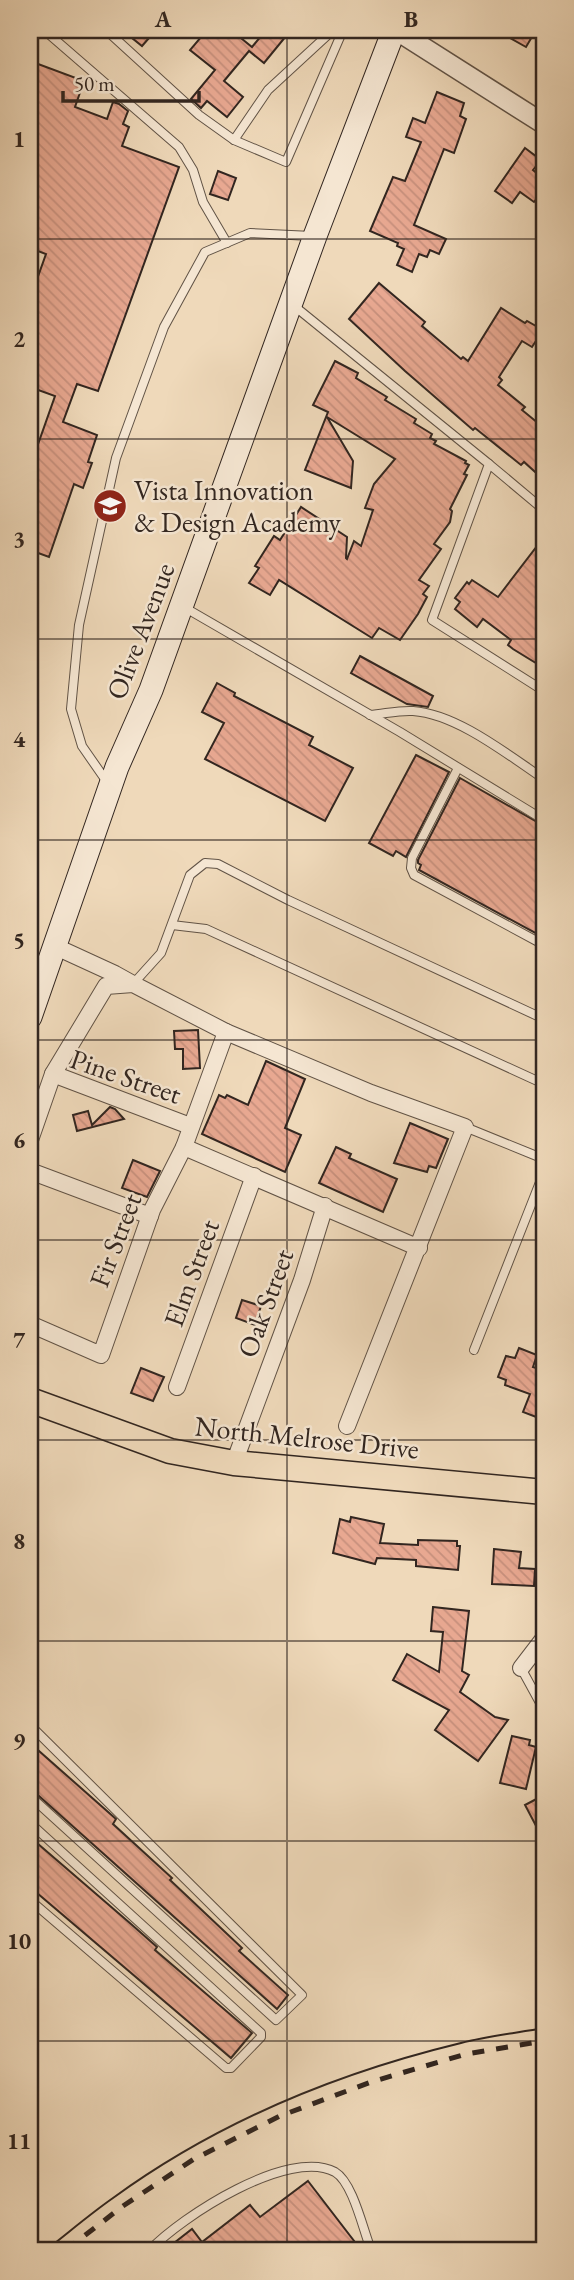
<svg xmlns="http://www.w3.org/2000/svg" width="574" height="2280" font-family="'EB Garamond',serif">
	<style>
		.building { fill: url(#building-back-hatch); stroke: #322620; stroke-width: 2 }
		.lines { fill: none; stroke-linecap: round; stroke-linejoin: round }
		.service-casing { stroke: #615346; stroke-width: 10 }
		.minor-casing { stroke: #615346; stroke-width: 18 }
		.tertiary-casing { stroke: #615346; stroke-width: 22 }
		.secondary-casing { stroke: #322620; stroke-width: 25 }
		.primary-casing { stroke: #322620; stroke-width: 27 }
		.service { stroke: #f5e6d2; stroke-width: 8 }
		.minor { stroke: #f5e6d2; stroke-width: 16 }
		.tertiary { stroke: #f5e6d2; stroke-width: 19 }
		.secondary { stroke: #f5e6d2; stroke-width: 23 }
		.primary { stroke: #efd9ba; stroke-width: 24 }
		.tram { stroke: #322620; stroke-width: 2 }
		.rail { stroke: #322620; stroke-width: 5; stroke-dasharray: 12 12; stroke-linecap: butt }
		.grid { fill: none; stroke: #322620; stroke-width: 2; stroke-opacity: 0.55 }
		.labels { text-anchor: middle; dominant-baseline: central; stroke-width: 5; stroke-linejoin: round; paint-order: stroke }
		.poi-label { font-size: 28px; fill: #322620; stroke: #f5e6d2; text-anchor: start }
		.street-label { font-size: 28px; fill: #322620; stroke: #f5e6d2 }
		.neatline { fill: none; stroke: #322620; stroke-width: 2.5 }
		.grid-label { font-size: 23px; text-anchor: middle; font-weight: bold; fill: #322620 }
	</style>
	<defs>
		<pattern id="building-back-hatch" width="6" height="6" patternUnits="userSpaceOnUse" patternTransform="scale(1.75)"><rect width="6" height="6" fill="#e8a891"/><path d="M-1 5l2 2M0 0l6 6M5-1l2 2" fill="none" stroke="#c7907d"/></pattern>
	</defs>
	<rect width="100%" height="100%" fill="#efd9ba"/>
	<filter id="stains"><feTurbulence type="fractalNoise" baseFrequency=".00286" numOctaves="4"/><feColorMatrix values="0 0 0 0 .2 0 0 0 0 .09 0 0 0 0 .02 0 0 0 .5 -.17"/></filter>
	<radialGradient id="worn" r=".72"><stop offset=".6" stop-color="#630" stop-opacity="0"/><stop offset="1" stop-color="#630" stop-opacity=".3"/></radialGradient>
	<g class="building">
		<polygon points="122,30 156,30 142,46"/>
		<polygon points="207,30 217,30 225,36 231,30 252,47 266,30 291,30 264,63 249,51 224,81 243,97 227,117 207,101 201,108 191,99 215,70 190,50"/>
		<polygon points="496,30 536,30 526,47"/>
		<polygon points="30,61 84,81 75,107 107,119 113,102 119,104 128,111 123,124 129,127 122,146 179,167 98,391 77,384 63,422 97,435 88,462 92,463 83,488 74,484 49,557 30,550 30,467 55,396 30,387 30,299 46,254 30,248"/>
		<polygon points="437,92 464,103 460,116 466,119 454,153 444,149 414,225 446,239 439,254 430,250 427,257 419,254 412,272 397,265 404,249 397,246 398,243 370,231 393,177 405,181 421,142 406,137 413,118 425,123"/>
		<polygon points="525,148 541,160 533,170 544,179 544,189 534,202 520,192 512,203 495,191"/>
		<polygon points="218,171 236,178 228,200 210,194"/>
		<polygon points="379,283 425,322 422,326 461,359 463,357 468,361 501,308 525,323 527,321 543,330 532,347 522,341 499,377 502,380 498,385 525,407 522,410 544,428 544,480 524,462 521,465 475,428 473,430 405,371 349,319"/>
		<polygon points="335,361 358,373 356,378 387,397 385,400 416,419 414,423 432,434 430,438 436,441 434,444 466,461 465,463 469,465 464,474 467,475 450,509 452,511 450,522 434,544 441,549 419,580 429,586 423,594 427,597 418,614 400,640 379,628 372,638 279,580 270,595 249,583 259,568 255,566 274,536 280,540 301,507 347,537 346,558 347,559 354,541 361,546 373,510 365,508 374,484 395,459 327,417 353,461 351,488 305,470 328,412 313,405"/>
		<polygon points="544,537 544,668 513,649 508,645 511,640 483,619 477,627 455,609 460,602 455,598 467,582 469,584 472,580 498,597"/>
		<polygon points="360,656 433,696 428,707 407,704 351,673"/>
		<polygon points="217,683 235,693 234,696 313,737 309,745 353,768 325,821 205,759 224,723 202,712"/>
		<polygon points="416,755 449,772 406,857 396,851 393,856 369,843"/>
		<polygon points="460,778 544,826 544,926 539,935 419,870 421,865 418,863 418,860"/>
		<polygon points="198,1030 200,1068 183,1069 183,1049 175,1049 174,1031"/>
		<polygon points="266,1061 305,1079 285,1128 301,1135 285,1172 202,1134 219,1095 225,1098 227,1095 248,1105"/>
		<polygon points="110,1107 115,1109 124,1119 77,1131 73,1115 88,1111 92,1125"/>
		<polygon points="410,1123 448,1139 436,1168 429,1166 427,1172 394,1163"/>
		<polygon points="336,1147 351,1154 349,1158 397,1179 383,1212 319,1183"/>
		<polygon points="133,1160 160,1171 147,1197 122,1188"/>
		<polygon points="242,1300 261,1306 255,1325 236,1318"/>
		<polygon points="519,1348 537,1355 533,1367 540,1369 544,1360 544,1420 523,1412 530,1394 505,1385 506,1380 498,1377 506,1356 515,1358"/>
		<polygon points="141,1368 164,1377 153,1401 131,1393"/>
		<polygon points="351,1517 384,1524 380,1543 418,1545 418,1540 457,1541 457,1546 460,1546 458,1570 416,1566 416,1560 377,1558 375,1564 333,1553 340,1519 350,1522"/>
		<polygon points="494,1549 521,1552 519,1568 535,1569 534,1586 492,1584"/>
		<polygon points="433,1607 469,1611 462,1671 469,1675 460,1692 495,1717 508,1720 478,1761 435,1730 449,1710 393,1680 407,1654 439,1672 443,1632 431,1631"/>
		<polygon points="512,1736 530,1740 529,1745 536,1747 526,1789 500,1783"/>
		<polygon points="30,1743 116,1819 113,1824 172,1878 170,1880 242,1948 239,1951 288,1995 277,2009 30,1788"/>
		<polygon points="544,1795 544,1841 525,1805"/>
		<polygon points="30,1837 131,1924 157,1947 155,1950 252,2033 231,2058 30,1887"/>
		<polygon points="308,2181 361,2250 165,2250 192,2229 202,2242 250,2205 260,2217"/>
	</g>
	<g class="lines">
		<g class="service-casing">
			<g id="service">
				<polyline points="44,30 179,147 193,170 203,202 227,243"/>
				<polyline points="106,30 199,115 234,140 286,162 343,30"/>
				<polyline points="234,140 268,90 332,31 339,30"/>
				<polyline points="293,305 489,464"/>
				<polyline points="544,510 489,464 432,620 544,691"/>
				<polyline points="182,606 400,732 544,820"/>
				<path d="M370,715C384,714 399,710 413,711C457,714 508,755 544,779"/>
				<polyline points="458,768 412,858 411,868 414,875 544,945"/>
				<polyline points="107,782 82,746 71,709 79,625 116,458 164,327 205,252 250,233 312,236"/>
				<polyline points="172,925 206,929 544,1084"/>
				<polyline points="133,984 161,953 190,875 205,863 218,864 288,900 544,1019"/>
				<polyline points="465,1127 544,1159"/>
				<polyline points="474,1350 544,1172"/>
				<polyline points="521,1668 544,1710"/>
				<polyline points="30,1725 302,1995 276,2020 30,1796"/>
				<polyline points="30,1823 261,2033 261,2037 231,2068 226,2068 30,1900"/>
				<path d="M150,2250C181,2217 289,2147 335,2172C352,2182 362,2225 369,2244L367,2250"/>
			</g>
		</g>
		<g class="minor-casing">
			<g id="minor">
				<polyline points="54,946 115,974 133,984"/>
				<polyline points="53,1074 190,1126"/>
				<polyline points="30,1140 53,1074 106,986 133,984 226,1032 371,1093 465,1127 347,1426"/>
				<polyline points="184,1147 419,1248"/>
				<polyline points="30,1171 150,1216"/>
				<polyline points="30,1324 101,1355 152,1210 184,1147 226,1032"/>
				<polyline points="177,1387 254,1176"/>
				<polyline points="234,1463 302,1280 325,1206"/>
				<polyline points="521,1668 544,1638"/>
			</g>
		</g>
		<g class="tertiary-casing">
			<polyline id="tertiary" points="396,30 544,124"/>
		</g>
		<g class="secondary-casing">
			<polyline id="secondary" points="30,1017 117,767 151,690 315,236 394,30"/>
		</g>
		<g class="primary-casing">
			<polyline id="primary" points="30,1400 170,1451 234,1463 544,1492"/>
		</g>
		<use href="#service" class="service"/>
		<use href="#minor" class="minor"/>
		<use href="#tertiary" class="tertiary"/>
		<use href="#secondary" class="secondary"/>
		<use href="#primary" class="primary"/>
		<path class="tram" d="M46,2250C68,2233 90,2214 113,2198C216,2123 337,2073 461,2043C488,2036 516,2033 544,2028"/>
		<polyline class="rail" points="66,2250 123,2206 194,2159 280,2116 371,2082 466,2054 544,2041"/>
	</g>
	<path class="grid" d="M287,30V2250M30,239H544M30,439H544M30,639H544M30,840H544M30,1040H544M30,1240H544M30,1440H544M30,1641H544M30,1841H544M30,2041H544"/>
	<defs>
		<g id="school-disc" transform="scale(1.75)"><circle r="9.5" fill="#8f2418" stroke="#f5e6d2"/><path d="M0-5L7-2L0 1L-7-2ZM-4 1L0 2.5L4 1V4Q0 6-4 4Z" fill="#fff"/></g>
	</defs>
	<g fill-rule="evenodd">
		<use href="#school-disc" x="110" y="506"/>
	</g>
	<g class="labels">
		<g class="poi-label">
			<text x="134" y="490">Vista Innovation<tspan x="134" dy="32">&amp; Design Academy</tspan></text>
		</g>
		<g class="street-label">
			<text transform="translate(140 631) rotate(-69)">Olive Avenue</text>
			<text transform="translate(126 1076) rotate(19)">Pine Street</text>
			<text transform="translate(115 1240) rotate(-69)">Fir Street</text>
			<text transform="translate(191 1273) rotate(-70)">Elm Street</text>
			<text transform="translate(265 1303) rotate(-70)">Oak Street</text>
			<text transform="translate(307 1437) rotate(6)">North Melrose Drive</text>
		</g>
	</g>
	<rect width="574" height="2280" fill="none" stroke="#efd9ba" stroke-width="77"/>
	<path d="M63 91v10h136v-10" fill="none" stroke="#322620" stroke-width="3.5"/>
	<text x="74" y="91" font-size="21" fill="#322620" stroke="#f5e6d2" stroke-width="5" paint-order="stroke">50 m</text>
	<rect x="38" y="38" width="498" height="2204" class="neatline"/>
	<g class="grid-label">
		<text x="163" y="27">A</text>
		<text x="411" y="27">B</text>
		<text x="19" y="147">1</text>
		<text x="19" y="347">2</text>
		<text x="19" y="547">3</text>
		<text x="19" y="747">4</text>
		<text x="19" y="948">5</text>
		<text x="19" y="1148">6</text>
		<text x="19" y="1348">7</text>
		<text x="19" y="1549">8</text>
		<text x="19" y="1749">9</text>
		<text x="19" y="1949">10</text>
		<text x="19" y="2149">11</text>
	</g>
	<rect width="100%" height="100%" filter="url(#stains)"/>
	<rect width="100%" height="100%" fill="url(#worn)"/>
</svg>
